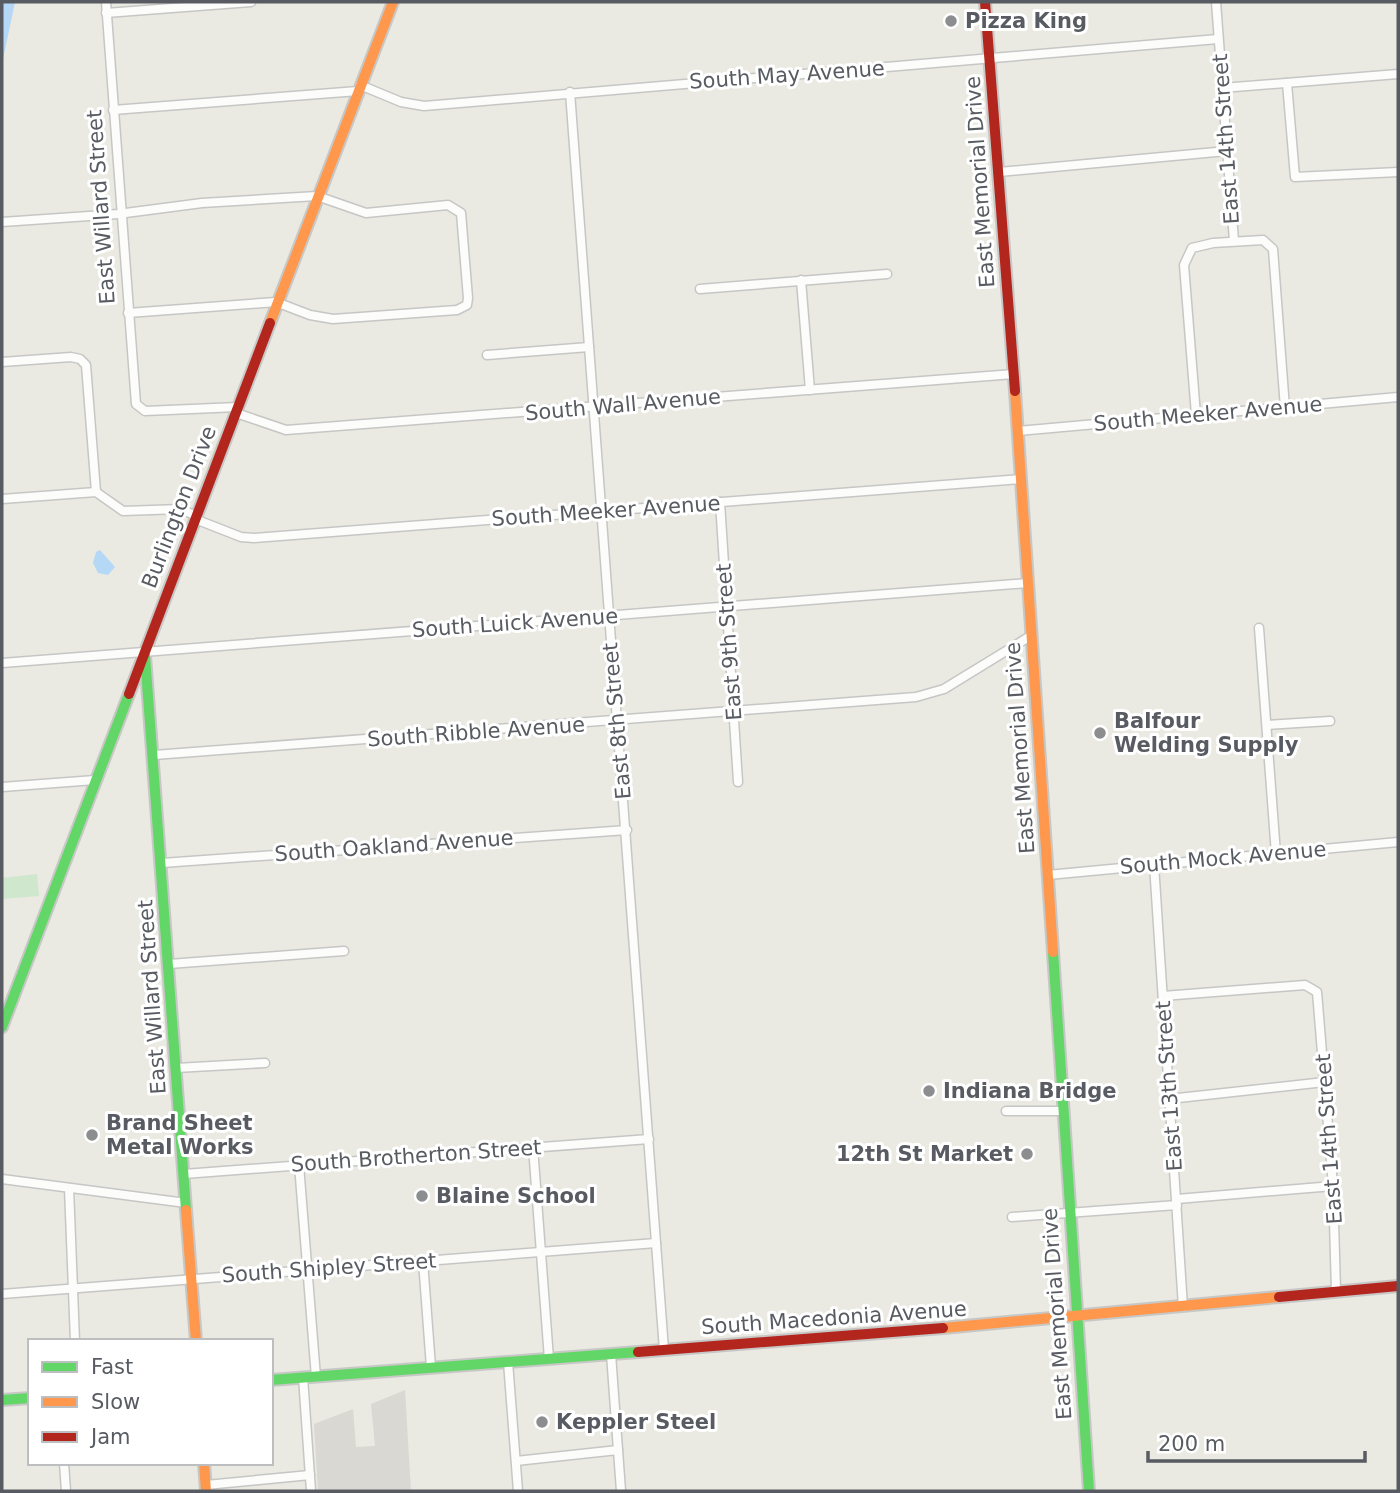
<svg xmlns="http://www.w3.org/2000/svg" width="1400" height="1493" font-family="'DejaVu Sans',sans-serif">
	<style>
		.industrial { fill: #d9d8d2 }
		.green { fill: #cfe8cd }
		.water { fill: #b5d8f6 }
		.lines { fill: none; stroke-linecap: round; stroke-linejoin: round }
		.street-casing { stroke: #c6c7c5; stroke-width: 11 }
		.fast-casing { stroke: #c7c8c6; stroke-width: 14 }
		.slow-casing { stroke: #c7c8c6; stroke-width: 14 }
		.jam-casing { stroke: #c7c8c6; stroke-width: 14 }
		.street { stroke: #fcfcfb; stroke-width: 8 }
		.fast { stroke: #63d668; stroke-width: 10 }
		.slow { stroke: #ff974d; stroke-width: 10 }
		.jam { stroke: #b3261e; stroke-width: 10 }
		.poi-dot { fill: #8b8d8f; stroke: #fff; stroke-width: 2.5 }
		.labels { text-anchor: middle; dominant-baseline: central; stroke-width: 6; stroke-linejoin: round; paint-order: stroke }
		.poi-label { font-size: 21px; font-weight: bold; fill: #585c62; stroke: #fff; text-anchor: start }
		.street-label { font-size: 21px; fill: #585c62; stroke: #fff }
	</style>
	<rect width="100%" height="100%" fill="#eae9e2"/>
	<polygon class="industrial" points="405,1390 411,1491 318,1491 314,1424 353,1409 356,1447 375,1446 371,1404"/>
	<polygon class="green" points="37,874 39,896 2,899 2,878"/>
	<g class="water">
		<polygon points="2,2 15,2 2,64"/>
		<polygon points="100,550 115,567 108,575 98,573 93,563 96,552"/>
	</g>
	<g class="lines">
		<g class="street-casing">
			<g id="street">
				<polyline points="106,2 136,404 145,411 238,407"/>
				<polyline points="1216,2 1234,241"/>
				<polyline points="106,13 251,2"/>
				<polyline points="1287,83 1295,177 1398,172"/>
				<polyline points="360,85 401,102 424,106 1218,39"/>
				<polyline points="1222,88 1398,74"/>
				<polyline points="570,92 664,1350"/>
				<polyline points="113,110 358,91"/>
				<polyline points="999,172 1227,151"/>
				<polyline points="2,222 118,214 202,203 317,196 366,213 448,205 461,213 468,298 467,305 457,310 333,319 310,315 276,302 128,313"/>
				<polyline points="801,280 810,390"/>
				<polyline points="700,289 887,274"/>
				<polyline points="487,355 589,347"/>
				<polyline points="2,362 71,357 80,359 86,365 96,492"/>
				<polyline points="236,413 286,430 1014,374"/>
				<polyline points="1196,415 1184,265 1192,248 1213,243 1263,240 1273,249 1285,408"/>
				<polyline points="1018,431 1398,397"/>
				<polyline points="2,499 96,492 123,511 181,509 196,516"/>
				<polyline points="720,502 738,782"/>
				<polyline points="195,519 241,537 254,538 1021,479"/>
				<polyline points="1259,628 1276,854"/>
				<polyline points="2,663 1028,583"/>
				<polyline points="1267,725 1330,721"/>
				<polyline points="154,755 916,697 944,689 1032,635"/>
				<polyline points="2,787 95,780"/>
				<polyline points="162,863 627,830"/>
				<polyline points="1154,864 1183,1307"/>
				<polyline points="1048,875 1398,842"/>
				<polyline points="169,964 344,951"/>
				<polyline points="1163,996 1305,985 1317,992 1333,1186 1336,1291"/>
				<polyline points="176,1068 265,1063"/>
				<polyline points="1169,1099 1325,1082"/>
				<polyline points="1006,1111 1063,1111"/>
				<polyline points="533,1147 549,1359"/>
				<polyline points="299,1165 316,1377"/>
				<polyline points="184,1174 649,1139"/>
				<polyline points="2,1179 186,1203"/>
				<polyline points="69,1188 75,1341"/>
				<polyline points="1177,1199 1333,1186"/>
				<polyline points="1012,1217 1177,1205"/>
				<polyline points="423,1261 431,1367"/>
				<polyline points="2,1294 656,1243"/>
				<polyline points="611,1354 621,1491"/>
				<polyline points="508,1362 518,1491"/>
				<polyline points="303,1377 311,1491"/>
				<polyline points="516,1461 618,1450"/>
				<polyline points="64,1463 66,1491"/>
				<polyline points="206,1485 310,1475"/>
			</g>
		</g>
		<g class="fast-casing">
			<g id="fast">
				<polyline points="145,656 186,1210"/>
				<polyline points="1053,952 1089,1491"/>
				<polyline points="2,1027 129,694"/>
				<polyline points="271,1380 638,1352"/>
				<polyline points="2,1400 30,1398"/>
			</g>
		</g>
		<g class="slow-casing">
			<g id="slow">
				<polyline points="270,323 393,2"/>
				<polyline points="1015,391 1053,952"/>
				<polyline points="186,1210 196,1341"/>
				<polyline points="943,1328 1279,1297"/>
				<polyline points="204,1463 206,1491"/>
			</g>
		</g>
		<g class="jam-casing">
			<g id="jam">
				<polyline points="985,2 1015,391"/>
				<polyline points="129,694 270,323"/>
				<polyline points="1279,1297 1398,1286"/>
				<polyline points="638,1352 943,1328"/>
			</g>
		</g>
		<use href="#street" class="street"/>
		<use href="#fast" class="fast"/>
		<use href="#slow" class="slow"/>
		<use href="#jam" class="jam"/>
	</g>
	<g class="poi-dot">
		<circle cx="951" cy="21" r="7"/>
		<circle cx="1100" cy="733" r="7"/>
		<circle cx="929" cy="1091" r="7"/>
		<circle cx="92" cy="1135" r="7"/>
		<circle cx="1027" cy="1154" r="7"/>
		<circle cx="422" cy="1196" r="7"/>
		<circle cx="542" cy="1422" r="7"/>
	</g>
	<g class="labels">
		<g class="poi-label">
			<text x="965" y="21">Pizza King</text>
			<text x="1114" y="721">Balfour<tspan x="1114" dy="24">Welding Supply</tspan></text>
			<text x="943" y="1091">Indiana Bridge</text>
			<text x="106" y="1123">Brand Sheet<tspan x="106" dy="24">Metal Works</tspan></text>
			<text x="1013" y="1154" text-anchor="end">12th St Market</text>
			<text x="436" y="1196">Blaine School</text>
			<text x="556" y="1422">Keppler Steel</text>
		</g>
		<g class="street-label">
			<text transform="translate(787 75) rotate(-4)">South May Avenue</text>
			<text transform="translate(1226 139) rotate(-94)">East 14th Street</text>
			<text transform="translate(980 182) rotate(-94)">East Memorial Drive</text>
			<text transform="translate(101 207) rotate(-94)">East Willard Street</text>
			<text transform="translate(623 405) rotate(-5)">South Wall Avenue</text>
			<text transform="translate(1208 414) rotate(-5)">South Meeker Avenue</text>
			<text transform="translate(179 507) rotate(-69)">Burlington Drive</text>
			<text transform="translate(606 511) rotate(-4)">South Meeker Avenue</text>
			<text transform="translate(515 623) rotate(-4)">South Luick Avenue</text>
			<text transform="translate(729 642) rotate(-94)">East 9th Street</text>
			<text transform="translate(617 721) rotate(-95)">East 8th Street</text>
			<text transform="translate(476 732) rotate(-4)">South Ribble Avenue</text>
			<text transform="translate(1020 748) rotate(-94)">East Memorial Drive</text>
			<text transform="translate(394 846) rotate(-4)">South Oakland Avenue</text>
			<text transform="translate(1223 858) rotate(-5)">South Mock Avenue</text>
			<text transform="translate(152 997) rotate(-94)">East Willard Street</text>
			<text transform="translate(1169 1086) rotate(-94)">East 13th Street</text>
			<text transform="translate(1329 1139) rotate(-94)">East 14th Street</text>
			<text transform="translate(416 1156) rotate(-4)">South Brotherton Street</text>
			<text transform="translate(329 1268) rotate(-4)">South Shipley Street</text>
			<text transform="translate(1057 1314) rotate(-94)">East Memorial Drive</text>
			<text transform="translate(834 1318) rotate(-4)">South Macedonia Avenue</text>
		</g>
	</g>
	<rect width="1400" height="1493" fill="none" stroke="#585c62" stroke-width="7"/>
	<rect x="28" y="1339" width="245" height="126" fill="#ffffff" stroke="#bcbec0" stroke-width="2"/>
	<rect x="42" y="1362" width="35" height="10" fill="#63d668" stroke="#bcbec0" stroke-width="2"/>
	<text x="91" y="1374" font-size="21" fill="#585c62">Fast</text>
	<rect x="42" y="1397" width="35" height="10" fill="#ff974d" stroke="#bcbec0" stroke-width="2"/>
	<text x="91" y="1409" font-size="21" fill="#585c62">Slow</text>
	<rect x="42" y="1432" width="35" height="10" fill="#b3261e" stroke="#bcbec0" stroke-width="2"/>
	<text x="91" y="1444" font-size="21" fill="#585c62">Jam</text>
	<path d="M1148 1451v10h217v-10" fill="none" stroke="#585c62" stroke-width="3.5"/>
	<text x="1158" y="1451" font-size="21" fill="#585c62" stroke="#ffffff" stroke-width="5" paint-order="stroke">200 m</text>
</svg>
